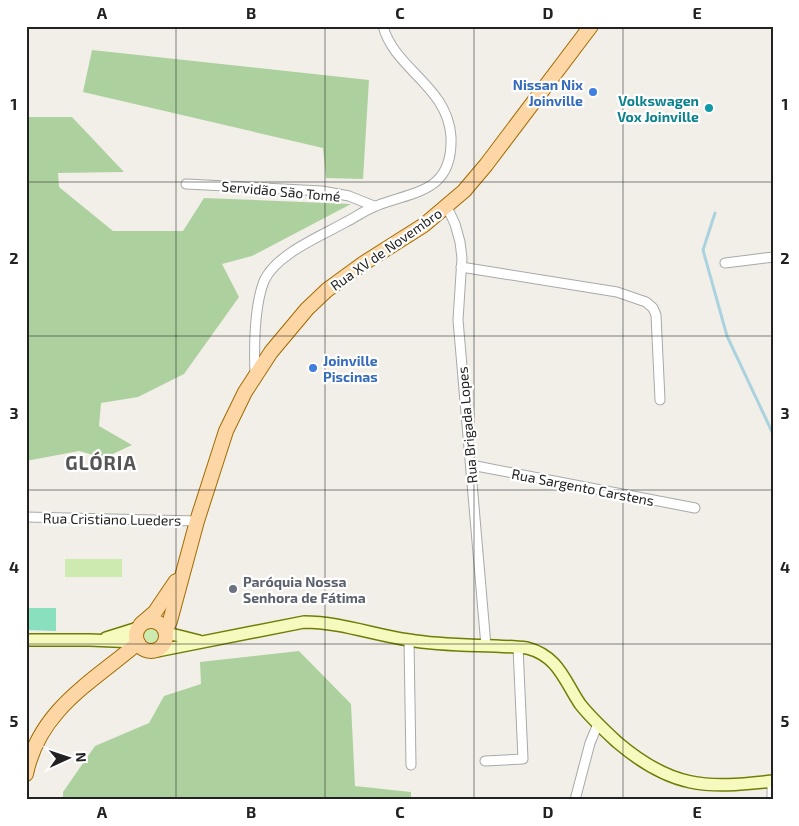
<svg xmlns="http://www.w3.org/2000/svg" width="799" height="826" font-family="'Exo 2',sans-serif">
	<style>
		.grass { fill: #cdebb0 }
		.forest { fill: #add19e }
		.pitch { fill: #88e0be }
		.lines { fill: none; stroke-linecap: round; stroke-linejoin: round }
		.stream { stroke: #aad3df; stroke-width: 3 }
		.street-casing { stroke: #a9a9a9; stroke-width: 11 }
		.secondary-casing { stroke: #707d05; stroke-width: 14 }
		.primary-casing { stroke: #a06b00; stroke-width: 16 }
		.street { stroke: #fff; stroke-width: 9 }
		.secondary { stroke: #f7fabf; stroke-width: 11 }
		.primary { stroke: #fcd6a4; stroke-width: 14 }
		.grid { fill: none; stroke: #222; stroke-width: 1; stroke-opacity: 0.55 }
		.shop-dot { fill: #3f7fe0; stroke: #fff; stroke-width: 2 }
		.culture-dot { fill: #0f9aa8; stroke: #fff; stroke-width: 2 }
		.worship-dot { fill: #6b7280; stroke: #fff; stroke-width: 2 }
		.labels { text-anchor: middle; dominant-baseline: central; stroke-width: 4.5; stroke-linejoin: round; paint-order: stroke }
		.shop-label { font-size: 14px; font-weight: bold; fill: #366cbe; stroke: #fff; text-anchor: end }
		.culture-label { font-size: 14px; font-weight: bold; fill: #0d838f; stroke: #fff; text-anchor: end }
		.street-label { font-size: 14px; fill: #222; stroke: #fff }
		.worship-label { font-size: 14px; font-weight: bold; fill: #5b616d; stroke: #fff; text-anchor: start }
		.district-label { font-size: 19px; font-weight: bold; letter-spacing: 1px; fill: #555; stroke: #fff }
		.neatline { fill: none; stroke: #222; stroke-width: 2 }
		.grid-label { font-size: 16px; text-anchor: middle; font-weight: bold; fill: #222 }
	</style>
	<rect width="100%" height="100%" fill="#f2efe9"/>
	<g class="grass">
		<rect x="65" y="559" width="57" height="18"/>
		<circle cx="152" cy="635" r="8"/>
	</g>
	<g class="forest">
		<polygon points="92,50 369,80 363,179 326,178 323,148 83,92"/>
		<polygon points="26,117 72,117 124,172 58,173 59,187 113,231 183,231 204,198 351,204 252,256 222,264 239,297 184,374 138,397 101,403 99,426 132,445 104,458 79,451 26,461"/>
		<polygon points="299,651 351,704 355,786 411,792 411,800 63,800 63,792 95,746 149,723 164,696 201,684 200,662"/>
	</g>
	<polygon class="pitch" points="26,608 56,608 56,631 26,630"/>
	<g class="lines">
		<polyline class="stream" points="715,213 703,250 727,336 773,434"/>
		<g class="street-casing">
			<g id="street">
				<polyline points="186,184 322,191 349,196 374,206"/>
				<polyline points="447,207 455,224 460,242 462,258 458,320 486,646"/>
				<polyline points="725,263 773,257"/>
				<polyline points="461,267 617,292 646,302 653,308 656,315 660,400"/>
				<path d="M255,375C254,348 254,307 264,281C276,254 321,236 346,222C356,217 365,210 376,206C414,191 453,193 451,137C448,86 394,69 383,26"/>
				<polyline points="471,465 695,508"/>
				<polyline points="26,517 197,521"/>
				<polyline points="409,640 411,765"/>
				<polyline points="485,761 523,759 518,647"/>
				<polyline points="772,781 772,800"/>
				<polyline points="575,800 590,743 598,724"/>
			</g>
		</g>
		<g class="secondary-casing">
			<g id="secondary">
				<polyline points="167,633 199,641"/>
				<polyline points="106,638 138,628"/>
				<polyline points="26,640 90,640 137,642"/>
				<path d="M157,651L304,622C340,622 374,635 409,640C448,647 488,644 527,648C558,656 564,680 580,704C591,718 604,730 617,742C671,788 705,789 773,781"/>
			</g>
		</g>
		<g class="primary-casing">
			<g id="primary">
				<circle cx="151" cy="636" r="15"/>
				<polyline points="141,624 155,612 176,581"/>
				<polyline points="166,630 170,621 197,521 226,431 245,392 271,352 307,309 327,290 364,263 424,225 464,191 486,165 591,26"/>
				<path d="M26,774C39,710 92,682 138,643"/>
			</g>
		</g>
		<use href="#street" class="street"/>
		<use href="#secondary" class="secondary"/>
		<use href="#primary" class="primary"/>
	</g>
	<path class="grid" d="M176,26V800M325,26V800M474,26V800M623,26V800M26,182H773M26,336H773M26,490H773M26,644H773"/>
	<g class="shop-dot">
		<circle cx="593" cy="92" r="5"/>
		<circle cx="313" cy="368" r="5"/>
	</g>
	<circle class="culture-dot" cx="709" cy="108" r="5"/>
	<circle class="worship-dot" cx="233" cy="589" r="5"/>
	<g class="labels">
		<g class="shop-label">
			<text x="583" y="84">Nissan Nix<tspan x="583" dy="16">Joinville</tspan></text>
			<text x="323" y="360" text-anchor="start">Joinville<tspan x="323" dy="16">Piscinas</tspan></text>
		</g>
		<g class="culture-label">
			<text x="699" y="100">Volkswagen<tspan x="699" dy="16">Vox Joinville</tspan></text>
		</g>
		<g class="street-label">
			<text transform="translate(281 191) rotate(5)">Servidão São Tomé</text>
			<text transform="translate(386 249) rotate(-35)">Rua XV de Novembro</text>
			<text transform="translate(467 425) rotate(-95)">Rua Brigada Lopes</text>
			<text transform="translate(583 487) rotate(11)">Rua Sargento Carstens</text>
			<text transform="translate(112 519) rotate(1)">Rua Cristiano Lueders</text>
		</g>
		<g class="worship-label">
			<text x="243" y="581">Paróquia Nossa<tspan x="243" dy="16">Senhora de Fátima</tspan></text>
		</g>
		<g class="district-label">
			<text x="101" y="462">GLÓRIA</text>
		</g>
	</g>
	<rect width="799" height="826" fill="none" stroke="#ffffff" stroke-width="55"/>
	<g transform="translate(68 758) rotate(87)" stroke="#ffffff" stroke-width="4" paint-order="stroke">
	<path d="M0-4L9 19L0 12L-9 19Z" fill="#222222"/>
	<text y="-8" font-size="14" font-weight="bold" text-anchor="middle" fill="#222222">N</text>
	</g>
	<rect x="28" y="28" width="744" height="770" class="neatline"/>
	<g class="grid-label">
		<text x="102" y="19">A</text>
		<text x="251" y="19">B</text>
		<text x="400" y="19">C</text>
		<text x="548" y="19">D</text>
		<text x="697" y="19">E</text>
		<text x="14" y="110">1</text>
		<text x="785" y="110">1</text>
		<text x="14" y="264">2</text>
		<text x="785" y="264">2</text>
		<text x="14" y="419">3</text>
		<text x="785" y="419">3</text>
		<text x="14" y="573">4</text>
		<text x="785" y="573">4</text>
		<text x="14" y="727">5</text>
		<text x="785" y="727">5</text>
		<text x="102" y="818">A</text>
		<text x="251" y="818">B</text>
		<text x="400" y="818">C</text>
		<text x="548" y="818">D</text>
		<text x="697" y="818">E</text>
	</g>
</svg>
